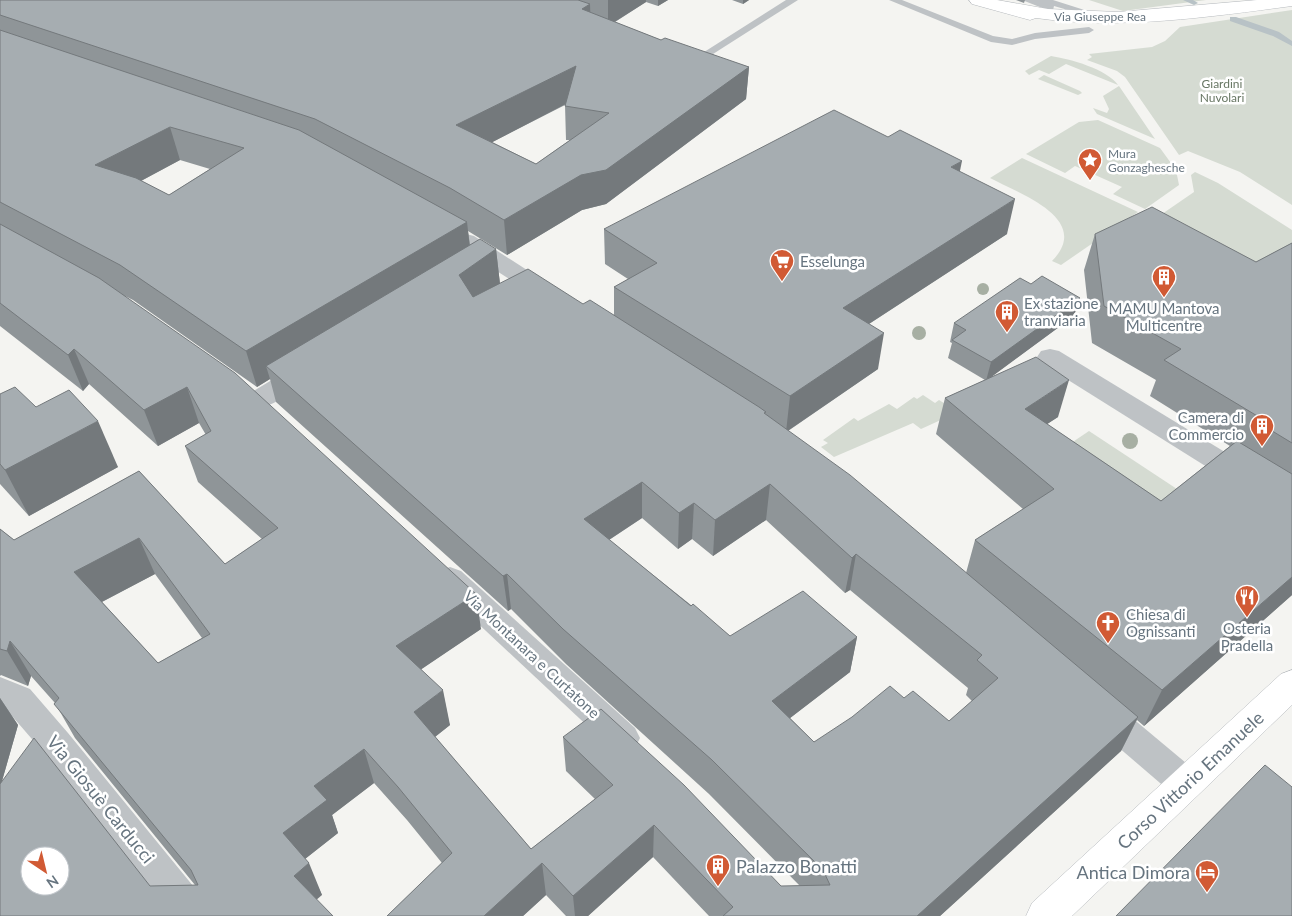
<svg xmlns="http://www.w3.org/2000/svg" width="1292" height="916" font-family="Lato,sans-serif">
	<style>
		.green { fill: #d5dbd2 }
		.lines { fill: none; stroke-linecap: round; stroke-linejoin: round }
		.stream { fill: #b8c2c6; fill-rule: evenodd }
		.secondary-casing { stroke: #b3b7bb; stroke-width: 1 }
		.lane { fill: #bec2c5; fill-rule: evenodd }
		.street { fill: #bec2c5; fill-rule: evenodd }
		.secondary { fill: #fff; fill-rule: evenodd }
		.tree { fill: #a7afa3 }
		.wall { fill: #8f9598; fill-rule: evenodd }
		.shaded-wall { fill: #74797c }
		.building { fill: #a6adb1; stroke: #74797c; fill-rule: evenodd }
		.labels { text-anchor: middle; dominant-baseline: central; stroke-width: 5; stroke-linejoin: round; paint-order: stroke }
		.far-street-label { font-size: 12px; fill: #66747f; stroke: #fff }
		.far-park-label { font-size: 12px; fill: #687764; stroke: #fff }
		.far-poi-label { font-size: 12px; fill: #66747f; stroke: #fff; text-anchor: start }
		.poi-label { font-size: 15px; fill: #66747f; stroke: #fff; text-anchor: start }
		.street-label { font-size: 15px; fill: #66747f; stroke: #fff }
		.near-street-label { font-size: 18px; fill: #66747f; stroke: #fff }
		.near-poi-label { font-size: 18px; fill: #66747f; stroke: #fff; text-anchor: start }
	</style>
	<rect width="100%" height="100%" fill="#f4f4f1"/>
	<g class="green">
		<polygon points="1089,0 1206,0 1123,11"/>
		<polygon points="1292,10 1292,205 1240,172 1188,151 1179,155 1125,77 1117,71 1087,60 1092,57 1089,54 1152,47 1165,41 1180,27"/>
		<path d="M1051,56C1070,59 1107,69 1118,85L1066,64L1049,74L1039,70L1029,75L1025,71Z"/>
		<polygon points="1044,75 1080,91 1082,93 1078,95 1038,79"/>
		<polygon points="1119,86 1155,139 1097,114 1093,108 1107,113 1109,109 1103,96"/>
		<polygon points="1098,120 1160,148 1176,170 1179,185 1145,209 1113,194 1122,187 1075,166 1065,173 1026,154 1079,122"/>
		<path d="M1022,158L1138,212L1061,265L1052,261C1093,219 1020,194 990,178Z"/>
		<polygon points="1195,172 1218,183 1292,230 1292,326 1130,236 1194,192 1191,175"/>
		<polygon points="923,395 935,403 939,400 947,405 978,403 921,429 913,423 834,457 821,447 828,443 823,440 854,418 858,421 889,404 897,409 914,397 917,399"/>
		<polygon points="1089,431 1180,491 1137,524 1046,460"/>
	</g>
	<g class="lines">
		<g class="stream">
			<polygon points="1183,0 1193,0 1198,3 1194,5"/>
			<polygon points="1230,17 1236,17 1279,32 1292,41 1292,46 1273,36 1230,21"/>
		</g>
		<g class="secondary-casing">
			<g id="secondary">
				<path d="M969,0H997L1048,9L1118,12L1257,0H1292V6C1208,17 1121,30 1036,18L1030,20L972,4Z"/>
				<polygon points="1292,670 1292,705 1072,916 1026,916 1032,903 1281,674"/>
			</g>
		</g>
		<g class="lane">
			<polygon points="786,0 798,0 713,54 723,61 723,65 715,65 701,54"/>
			<polygon points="889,0 902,0 993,36 1012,39 1035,33 1089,27 1094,30 1089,33 1035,39 1012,45 991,42"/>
			<polygon points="1022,0 1053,0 1097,14 1092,17 1054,6 1053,10 1050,11"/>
		</g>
		<g class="street">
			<polygon points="466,234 474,236 558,290 562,295 558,300 550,302 542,300 458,246 455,241 458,236"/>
			<polygon points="1050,349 1059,351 1292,493 1292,518 1282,514 1041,363 1037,357 1041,351"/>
			<path d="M304,364L313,366L317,372L313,378C295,389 269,413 247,407L243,401L247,395L295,366Z"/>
			<polygon points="450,567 461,571 635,728 640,738 635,748 623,753 611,748 439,587 435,579 439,571"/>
			<polygon points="0,677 30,689 68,733 207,903 213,916 171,916 44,753 6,709 0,706"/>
			<polygon points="1101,698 1113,702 1198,773 1203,784 1198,795 1186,799 1174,795 1089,722 1084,712 1089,702"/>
		</g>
		<use href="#secondary" class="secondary"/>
	</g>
	<g class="tree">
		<circle cx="983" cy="289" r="6"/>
		<circle cx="919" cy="333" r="7"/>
		<circle cx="1130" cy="441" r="8"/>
	</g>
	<g class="wall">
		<path d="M0,0H668L658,6L646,2L615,22L661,40L749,67L746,99L606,204L582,210L507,255L468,231L470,245L496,249L500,284L583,304L614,315V287L628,279L605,264L604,229L888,137L960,172L1007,234L869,324L878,369L788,431L966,573L975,540L1023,509L936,434L945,398L985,380L948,358L952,343L950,342L954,323L1074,316L992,376L1058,417L1047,424L1161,501L1230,446L1150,396L1156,380L1092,343L1084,270L1095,234L1256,262L1292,243V595L1144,726L1137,720L1121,751L940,916H709L653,857L588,916H566L546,895L523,916H387L442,863L407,820L374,783L332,815L338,833L305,859L322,895L0,916V698L18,725L2,781L150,886L195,885L75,738L55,703L31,676L28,686L1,675L0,676V529L14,540L139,471L225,564L262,539L198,482L185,446L206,435L199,423L158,446L89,384L83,391L0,326ZM565,105L566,140H570L536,164L492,142ZM180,160L210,169L169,195L141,181ZM125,296L133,300L257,387L270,379L276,402L508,611L511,609L566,664L709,794L800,886H781L563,737L566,771L595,799L531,849L435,737L450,725L421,669L481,629ZM642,518L678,549L692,539L713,556L766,520L845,593L850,590L968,688L966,695L972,701L949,721L904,698L814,742L790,718L850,672L857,637L730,636L609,540ZM155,574L202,638L158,663L102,602Z"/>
		<polygon points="732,0 749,0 743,4"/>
		<polygon points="1016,0 1025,0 1024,3"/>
		<polygon points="0,394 36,407 118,467 29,516 0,484"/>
	</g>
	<g class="shaded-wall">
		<polygon points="608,0 646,0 646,2 608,26"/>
		<polygon points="658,0 668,0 658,6"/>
		<polygon points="743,0 749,0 743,4"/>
		<polygon points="590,4 591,36 582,9"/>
		<polygon points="576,66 577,98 460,159 456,125"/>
		<polygon points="749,67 746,99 606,204 582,210 507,255 504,220"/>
		<polygon points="170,127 180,160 107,199 95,165"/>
		<polygon points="962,161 955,195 951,167"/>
		<polygon points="1015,199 1007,234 838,344 843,308"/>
		<polygon points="467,222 471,257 266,366 270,379 257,387 246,351"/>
		<polygon points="496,249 500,284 463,311 459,275"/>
		<polygon points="1080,298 1074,316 986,381 991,362"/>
		<polygon points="884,333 878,369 786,432 790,396"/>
		<polygon points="74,349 89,384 83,391 68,355"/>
		<polygon points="1069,380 1058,417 1015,445 1025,409"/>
		<polygon points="187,387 199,423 158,446 144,410"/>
		<polygon points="98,421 118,467 29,516 5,470"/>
		<polygon points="642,482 642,518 586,555 584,519"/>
		<polygon points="770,484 766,520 713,556 715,520"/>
		<polygon points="694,503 692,539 678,549 679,513"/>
		<polygon points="139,538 155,574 92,607 74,572"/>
		<polygon points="856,554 850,590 845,593 852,558"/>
		<polygon points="507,574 511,609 508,611 503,576"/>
		<polygon points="1292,577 1292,595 1144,726 1162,690"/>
		<polygon points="476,594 481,629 404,681 396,646"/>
		<polygon points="857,637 850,672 768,735 772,701"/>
		<polygon points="10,641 31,676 28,686 7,651"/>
		<polygon points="443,690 450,725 422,747 414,712"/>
		<polygon points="0,698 18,725 0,788"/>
		<polygon points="1138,717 1121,751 940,916 917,916"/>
		<polygon points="364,749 374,783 332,815 338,833 296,866 283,833 314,786"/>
		<polygon points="654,825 653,857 588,916 575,916 573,896"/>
		<polygon points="309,863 322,895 308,907 294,876"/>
		<polygon points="542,863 546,895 523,916 484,916"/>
	</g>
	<g class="building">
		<path d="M0,0H578L590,4L582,9L661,40L665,38L749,67L606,170L581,175L504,220L450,188L315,119L0,15ZM576,66L565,106L609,113L536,164L456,125Z"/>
		<path d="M0,30L299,130L467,222L246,351L120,265L0,202ZM170,127L244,148L169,195L136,178L95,165Z"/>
		<polygon points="834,110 888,137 900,130 962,161 951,167 1015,199 843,308 884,333 790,396 614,287 657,263 604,229"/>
		<polygon points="1152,207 1256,262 1292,243 1292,443 1259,423 1264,420 1164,360 1181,349 1104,306 1095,234"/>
		<path d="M0,224L99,278L235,373L476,594L396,646L443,690L414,712L531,849L613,785L563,737L601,709L684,785L781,886L830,885L823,870L712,760L563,629L507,574L503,576L266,366L480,239L496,249L459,275L473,297L528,269L583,304L590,300L759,407L766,412L764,413L850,475L1138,717L917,916H723L733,907L654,825L573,896L542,863L484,916H387L452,853L398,787L364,749L314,786L327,800L283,833L309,863L294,876L333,916H0V784L34,738L150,886L198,885L191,870L54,704L59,698L10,641L7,651L0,649V529L14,540L139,471L225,564L278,528L185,446L211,431L187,387L144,410L74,349L68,355L0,303ZM642,482L679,513L694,503L715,520L770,484L852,558L856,554L982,655L977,660L998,678L949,721L913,691L904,698L890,686L852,717L814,742L772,701L857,637L803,591L730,636L693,604L691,606L584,519ZM139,538L210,634L158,663L74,572ZM30,856H60V886H30Z"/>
		<polygon points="1042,276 1080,298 991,362 952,340 966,330 954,323 1020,278 1031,284"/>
		<polygon points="1036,357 1069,380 1025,409 1161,501 1237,441 1292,474 1292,577 1162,690 975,540 1054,489 945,398"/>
		<polygon points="15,387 36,407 69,390 98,421 5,470 0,464 0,394"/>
		<polygon points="1265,765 1292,787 1292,916 1116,916"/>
	</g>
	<defs>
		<g id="sight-pin" transform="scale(1.25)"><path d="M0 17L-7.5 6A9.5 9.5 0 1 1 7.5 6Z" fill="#d15a34" stroke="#fff"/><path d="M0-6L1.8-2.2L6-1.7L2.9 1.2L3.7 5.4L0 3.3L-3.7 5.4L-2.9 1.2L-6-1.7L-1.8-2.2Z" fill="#fff"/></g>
		<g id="supermarket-pin" transform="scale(1.25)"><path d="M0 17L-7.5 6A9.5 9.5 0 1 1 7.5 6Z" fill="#d15a34" stroke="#fff"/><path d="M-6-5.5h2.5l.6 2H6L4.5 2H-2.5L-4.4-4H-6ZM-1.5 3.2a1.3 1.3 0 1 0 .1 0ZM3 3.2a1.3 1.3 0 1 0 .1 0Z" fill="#fff"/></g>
		<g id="building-pin" transform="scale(1.25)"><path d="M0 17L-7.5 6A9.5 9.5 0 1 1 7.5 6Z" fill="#d15a34" stroke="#fff"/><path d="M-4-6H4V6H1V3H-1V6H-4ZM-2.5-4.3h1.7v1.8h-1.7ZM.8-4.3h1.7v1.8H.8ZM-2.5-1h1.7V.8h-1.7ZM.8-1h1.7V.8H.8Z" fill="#fff"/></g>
		<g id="restaurant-pin" transform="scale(1.25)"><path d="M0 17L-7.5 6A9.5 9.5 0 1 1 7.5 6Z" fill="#d15a34" stroke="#fff"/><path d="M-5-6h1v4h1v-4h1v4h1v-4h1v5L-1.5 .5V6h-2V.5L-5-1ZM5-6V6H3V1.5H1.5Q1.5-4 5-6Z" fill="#fff"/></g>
		<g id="church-pin" transform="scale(1.25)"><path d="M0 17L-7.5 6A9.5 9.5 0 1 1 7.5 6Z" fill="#d15a34" stroke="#fff"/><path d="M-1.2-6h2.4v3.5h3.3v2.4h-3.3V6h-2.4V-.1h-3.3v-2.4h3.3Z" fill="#fff"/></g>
		<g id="hotel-pin" transform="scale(1.25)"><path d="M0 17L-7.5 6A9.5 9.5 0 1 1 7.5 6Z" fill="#d15a34" stroke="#fff"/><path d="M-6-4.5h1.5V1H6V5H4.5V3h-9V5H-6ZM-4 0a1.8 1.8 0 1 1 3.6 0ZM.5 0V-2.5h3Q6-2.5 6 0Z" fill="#fff"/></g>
	</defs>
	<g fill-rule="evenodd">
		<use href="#sight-pin" x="1090" y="160"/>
		<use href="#supermarket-pin" x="782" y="261"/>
		<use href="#building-pin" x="1164" y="277"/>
		<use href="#building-pin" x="1007" y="312"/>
		<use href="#building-pin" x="1262" y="426"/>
		<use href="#restaurant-pin" x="1247" y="597"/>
		<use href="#church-pin" x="1108" y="623"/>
		<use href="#building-pin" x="718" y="866"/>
		<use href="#hotel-pin" x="1207" y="872"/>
	</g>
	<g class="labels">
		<g class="far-street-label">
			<text x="1100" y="16">Via Giuseppe Rea</text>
		</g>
		<g class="far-park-label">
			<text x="1222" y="83">Giardini<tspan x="1222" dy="14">Nuvolari</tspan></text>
		</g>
		<g class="far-poi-label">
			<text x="1108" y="153">Mura<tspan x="1108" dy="14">Gonzaghesche</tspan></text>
		</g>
		<g class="poi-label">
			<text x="800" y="261">Esselunga</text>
			<text x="1024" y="303">Ex stazione<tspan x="1024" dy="17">tranviaria</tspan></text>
			<text x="1164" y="308" text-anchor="middle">MAMU Mantova<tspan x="1164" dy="17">Multicentre</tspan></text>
			<text x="1244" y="417" text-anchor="end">Camera di<tspan x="1244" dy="17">Commercio</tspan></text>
			<text x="1126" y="614">Chiesa di<tspan x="1126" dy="17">Ognissanti</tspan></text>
			<text x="1247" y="628" text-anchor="middle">Osteria<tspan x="1247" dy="17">Pradella</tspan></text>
		</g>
		<g class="street-label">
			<text transform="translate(532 654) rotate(43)">Via Montanara e Curtatone</text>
		</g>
		<g class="near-street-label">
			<text transform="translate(1190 780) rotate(-43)">Corso Vittorio Emanuele</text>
			<text transform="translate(101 799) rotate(51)">Via Giosuè Carducci</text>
		</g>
		<g class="near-poi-label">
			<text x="736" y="866">Palazzo Bonatti</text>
			<text x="1190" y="872" text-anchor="end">Antica Dimora</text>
		</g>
	</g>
	<g transform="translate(45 871) rotate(145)"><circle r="24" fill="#ffffff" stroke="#c2c7cc"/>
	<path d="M0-4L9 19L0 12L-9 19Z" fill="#d15a34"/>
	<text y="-8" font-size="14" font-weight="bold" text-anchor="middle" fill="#66747f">N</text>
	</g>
</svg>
